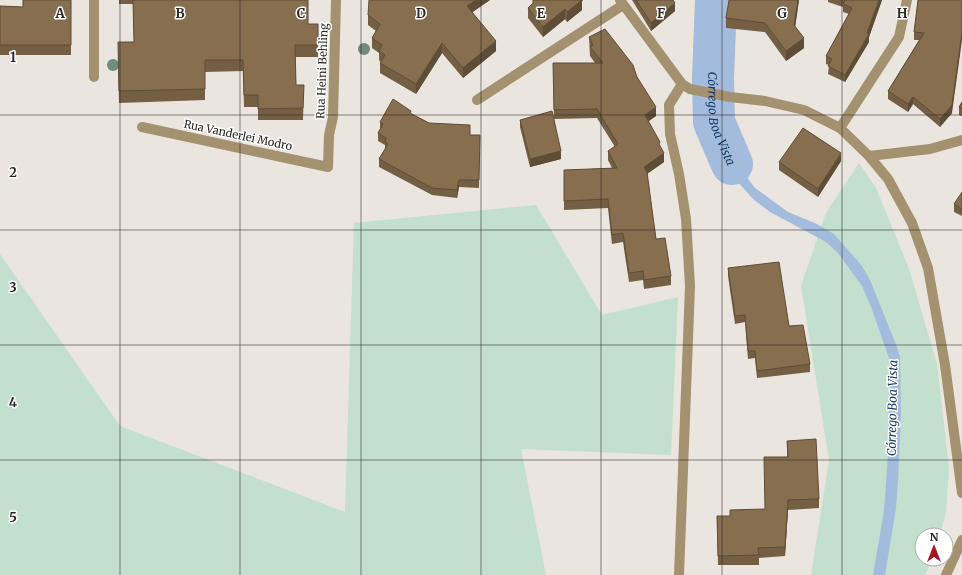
<svg xmlns="http://www.w3.org/2000/svg" width="962" height="575" font-family="Merriweather,serif">
	<style>
		.green { fill: #c3dfce }
		.water { fill: #a3bcdd }
		.lines { fill: none; stroke-linecap: round; stroke-linejoin: round }
		.river { stroke: #a3bcdd; stroke-width: 42 }
		.minor { stroke: #a3916f; stroke-width: 10 }
		.tree { fill: #728c7c }
		.wall { fill: #745f44 }
		.shaded-wall { fill: #5e4d37 }
		.building { fill: #876e4f; stroke: #5e4d37 }
		.grid { fill: none; stroke: #292724; stroke-width: 1; stroke-opacity: 0.55 }
		.labels { text-anchor: middle; dominant-baseline: central; stroke-width: 3; stroke-linejoin: round; paint-order: stroke }
		.street-label { font-size: 11px; fill: #292724; stroke: #fff }
		.water-label { font-size: 12px; font-style: italic; fill: #163863; stroke: #fff }
		.grid-label { font-size: 13px; text-anchor: middle; font-weight: bold; fill: #292724; stroke: #fff; stroke-width: 3; stroke-linejoin: round; paint-order: stroke }
	</style>
	<rect width="100%" height="100%" fill="#eae5de"/>
	<g class="green">
		<polygon points="859,163 876,188 909,269 937,364 949,468 946,512 940,535 922,535 922,559 933,559 925,575 811,575 829,460 801,286 826,213"/>
		<polygon points="536,205 602,315 678,297 671,455 521,449 546,575 0,575 0,254 120,426 345,512 354,223"/>
	</g>
	<g class="water">
		<polygon points="711,0 723,0 717,79 706,76 706,47"/>
		<polygon points="707,107 721,111 722,133 739,167 755,188 788,212 817,224 834,234 862,266 870,280 897,347 900,357 901,415 898,481 896,508 885,575 873,575 884,511 888,454 890,361 871,307 862,286 838,253 826,242 770,212 753,199 731,174 711,132"/>
	</g>
	<g class="lines">
		<path class="river" id="s1" d="M716,0L713,78L714,122L732,164"/>
		<g class="minor">
			<polyline points="94,0 94,77"/>
			<polyline points="620,0 682,84 690,89 730,97 765,101 804,110 840,128 869,156 888,179 912,223 928,268 945,365 962,493"/>
			<polyline points="477,100 623,5"/>
			<polyline points="142,127 328,167 329,135 333,117 336,0"/>
			<polyline points="840,128 899,37 907,0"/>
			<polyline points="869,156 930,149 962,140"/>
			<polyline points="679,575 690,286 686,219 679,174 670,134 669,105 682,84"/>
			<polyline points="946,575 962,540"/>
		</g>
	</g>
	<g class="tree">
		<circle cx="364" cy="49" r="6"/>
		<circle cx="113" cy="65" r="6"/>
	</g>
	<g class="wall">
		<polygon points="23,0 71,0 71,55 0,55 0,6 23,7"/>
		<polygon points="119,0 308,0 308,24 318,24 318,57 295,57 296,85 304,85 303,120 258,120 258,107 244,107 243,71 205,72 205,100 119,103 118,54 134,42 133,4 119,4"/>
		<polygon points="490,0 472,12 496,51 463,78 442,53 416,94 380,73 380,63 381,62 379,60 379,53 372,48 372,38 376,31 368,25 368,15"/>
		<polygon points="533,0 583,0 582,1 582,10 567,22 565,19 543,37 528,18 528,8 533,3"/>
		<polygon points="632,0 673,0 675,11 651,31"/>
		<polygon points="799,0 795,27 804,48 786,61 765,32 726,28 726,18"/>
		<polygon points="828,0 882,0 869,37 869,42 845,82 828,74 829,65 826,64 826,56 849,14 843,12 843,7 828,2"/>
		<polygon points="918,0 952,113 940,127 913,104 908,112 888,99 888,91 919,40 914,40 914,32"/>
		<polygon points="589,37 637,77 656,116 648,121 660,147 664,162 647,174 656,239 671,276 671,285 644,289 643,280 629,282 623,242 612,244 608,208 564,210 564,170 612,168 608,160 608,151 615,147 597,118 554,119 561,159 530,167 520,127 520,120 554,119 553,63 595,63 590,56"/>
		<polygon points="962,102 962,116 959,115 959,107"/>
		<polygon points="411,114 429,123 470,135 480,135 479,188 459,187 457,198 432,195 379,167 379,159 385,149 385,145 378,141 378,133 380,129 380,122"/>
		<polygon points="841,161 818,197 779,170 779,162"/>
		<polygon points="962,192 962,216 954,212 954,204"/>
		<polygon points="728,268 789,326 810,364 810,372 757,378 755,358 748,359 745,322 735,324 728,276"/>
		<polygon points="787,441 819,499 819,508 788,510 785,556 759,558 759,565 718,565 717,516 730,516 765,509 787,457"/>
	</g>
	<g class="shaded-wall">
		<polygon points="476,0 490,0 467,16 467,6"/>
		<polygon points="578,0 583,0 582,1 582,10 567,22 567,12"/>
		<polygon points="798,0 799,0 794,35 794,25"/>
		<polygon points="879,0 882,0 869,37 869,42 845,82 845,75 867,33"/>
		<polygon points="675,3 675,11 651,31 651,23"/>
		<polygon points="565,9 565,19 543,37 543,27"/>
		<polygon points="962,32 962,40 952,113 940,127 940,119"/>
		<polygon points="804,38 804,48 786,61 786,51"/>
		<polygon points="496,41 496,51 463,78 463,68"/>
		<polygon points="442,43 442,53 416,94 416,84"/>
		<polygon points="913,97 913,104 908,112 908,104"/>
		<polygon points="656,107 656,116 645,124 645,115"/>
		<polygon points="561,151 561,159 530,167 530,159"/>
		<polygon points="664,153 664,162 644,176 644,167"/>
		<polygon points="841,153 841,161 818,197 818,189"/>
		<polygon points="459,180 459,187 457,198 457,190"/>
		<polygon points="788,500 788,510 785,556 785,547"/>
	</g>
	<g class="building">
		<polygon points="23,0 71,0 71,45 0,45 0,6 23,7"/>
		<polygon points="133,0 308,0 308,24 318,24 318,45 295,45 296,85 304,85 303,108 258,109 258,95 244,95 243,60 205,60 205,89 119,91 118,42 134,42"/>
		<polygon points="369,0 476,0 467,6 496,41 463,68 442,43 416,84 380,63 385,55 379,51 382,45 372,38 380,24 368,15"/>
		<polygon points="533,0 582,0 567,12 565,9 543,27 528,8 533,3"/>
		<polygon points="636,0 673,0 675,3 651,23"/>
		<polygon points="729,0 798,0 794,25 804,38 786,51 765,23 726,18"/>
		<polygon points="844,0 879,0 867,33 869,34 845,75 828,66 832,59 826,56 852,8 843,4 845,0"/>
		<polygon points="918,0 962,0 962,32 952,105 940,119 913,97 908,104 888,91 924,33 914,32"/>
		<polygon points="605,29 633,65 637,77 656,107 645,115 660,142 659,144 664,153 644,167 647,172 656,239 665,238 671,276 644,280 643,271 629,273 623,233 612,235 608,199 564,201 564,170 617,168 608,151 618,144 597,109 554,110 553,63 603,63 590,47 593,45 589,37"/>
		<polygon points="393,99 411,111 410,113 429,123 470,125 470,135 480,135 479,180 459,180 457,190 432,188 379,159 388,144 385,141 386,138 378,133 383,124 380,122"/>
		<polygon points="962,102 962,108 959,107"/>
		<polygon points="552,111 561,151 530,159 520,120"/>
		<polygon points="803,128 841,153 818,189 779,162"/>
		<polygon points="962,192 962,209 954,204"/>
		<polygon points="779,262 789,326 803,325 810,364 757,371 755,351 748,351 745,315 735,316 728,268"/>
		<polygon points="816,439 819,499 788,500 785,547 758,548 759,555 718,556 717,516 730,516 730,510 765,509 764,457 788,457 787,441"/>
	</g>
	<path class="grid" d="M120,0V575M240,0V575M361,0V575M481,0V575M601,0V575M722,0V575M842,0V575M0,115H962M0,230H962M0,345H962M0,460H962"/>
	<g class="labels">
		<g class="street-label">
			<text transform="translate(322 71) rotate(-88)">Rua Heini Behling</text>
			<text transform="translate(238 135) rotate(12)">Rua Vanderlei Modro</text>
		</g>
		<g class="water-label">
			<text stroke="none"><textPath href="#s1" startOffset="120">Córrego Boa Vista</textPath></text>
			<text transform="translate(892 408) rotate(-89)">Córrego Boa Vista</text>
		</g>
	</g>
	<g class="grid-label">
		<text x="60" y="18">A</text>
		<text x="180" y="18">B</text>
		<text x="301" y="18">C</text>
		<text x="421" y="18">D</text>
		<text x="541" y="18">E</text>
		<text x="661" y="18">F</text>
		<text x="782" y="18">G</text>
		<text x="902" y="18">H</text>
		<text x="13" y="62">1</text>
		<text x="13" y="177">2</text>
		<text x="13" y="292">3</text>
		<text x="13" y="407">4</text>
		<text x="13" y="522">5</text>
	</g>
	<g transform="translate(934 547)"><circle r="19" fill="#ffffff" stroke="#a9a9a7"/>
	<path d="M0-3L7 15L0 10L-7 15Z" fill="#aa1522"/>
	<text y="-6" font-size="11" font-weight="bold" text-anchor="middle" fill="#292724">N</text>
	</g>
</svg>
